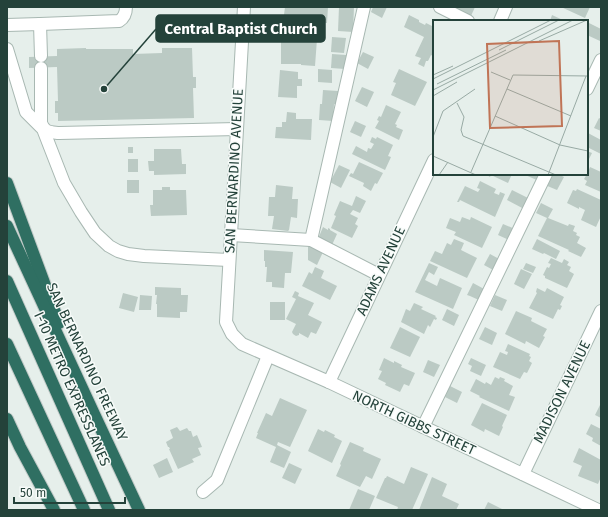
<svg xmlns="http://www.w3.org/2000/svg" width="608" height="517" font-family="'Fira Sans',sans-serif">
	<style>
		.building { fill: #bbcac4 }
		.lines { fill: none; stroke-linecap: round; stroke-linejoin: round }
		.minor-casing { stroke: #a8b8b2; stroke-width: 14 }
		.highway-casing { stroke: #c2cac8; stroke-width: 14 }
		.minor { stroke: #fff; stroke-width: 12 }
		.highway { stroke: #2f6f62; stroke-width: 12 }
		.labels { text-anchor: middle; dominant-baseline: central; stroke-width: 3; stroke-linejoin: round; paint-order: stroke }
		.street-label { font-size: 14px; fill: #24423a; stroke: #f7fbf9 }
		.inset-road { fill: none; stroke: #98aaa4; stroke-width: 1 }
		.view { fill: #c07456; fill-opacity: 0.15; stroke: #c07456; stroke-width: 2 }
		.inset-edge { fill: none; stroke: #24423a; stroke-width: 2 }
		.leader { fill: none; stroke: #24423a; stroke-width: 1.5 }
		.callout-dot { fill: #24423a; stroke: #f7fbf9; stroke-width: 1.5 }
		.callout { fill: #24423a; stroke: #24423a; stroke-width: 1.5 }
		.callout-label { font-size: 15px; text-anchor: middle; font-weight: bold; fill: #fff }
	</style>
	<rect width="100%" height="100%" fill="#e6efeb"/>
	<g class="building">
		<polygon points="285,7 328,7 327,23 311,23 311,32 282,30"/>
		<polygon points="339,7 354,7 353,32 338,31"/>
		<polygon points="373,7 387,7 382,18 371,12"/>
		<polygon points="452,7 475,7 471,16"/>
		<polygon points="561,7 590,7 585,18"/>
		<polygon points="409,15 419,20 419,22 425,25 426,23 434,27 434,53 433,56 431,55 428,61 426,61 424,67 418,64 421,58 415,56 424,37 404,27"/>
		<polygon points="552,15 565,21 550,21"/>
		<polygon points="587,22 601,29 601,38 600,41 587,35"/>
		<polygon points="281,36 317,39 315,66 301,65 301,64 281,64"/>
		<polygon points="332,37 346,38 344,53 331,52"/>
		<polygon points="86,48 86,49 133,49 133,54 162,53 162,48 192,48 193,77 196,77 196,88 193,88 194,118 58,121 58,113 55,113 55,101 58,101 57,67 29,68 29,57 57,56 57,49"/>
		<polygon points="363,52 374,57 368,69 357,63"/>
		<polygon points="332,54 346,55 345,69 331,68"/>
		<polygon points="318,69 332,70 332,83 318,82"/>
		<polygon points="399,69 427,82 415,106 391,95 396,83 393,82"/>
		<polygon points="280,70 298,72 298,79 302,79 302,86 297,86 297,98 278,97"/>
		<polygon points="362,87 374,92 367,107 355,101"/>
		<polygon points="323,90 338,91 338,105 334,104 333,121 319,120 320,104 322,104"/>
		<polygon points="386,105 401,112 395,124 397,125 396,127 403,130 399,140 375,128 379,121 377,120 379,116 381,117"/>
		<polygon points="287,112 296,113 296,119 312,119 311,140 275,138 276,127 282,127 282,122 286,122"/>
		<polygon points="599,118 601,119 601,131 594,128"/>
		<polygon points="355,121 366,126 361,137 350,132"/>
		<polygon points="588,133 601,140 601,154 587,147 587,136"/>
		<polygon points="372,137 376,139 377,137 393,145 388,156 391,157 385,170 352,154 356,146 367,152 368,148 371,149 374,144 370,142"/>
		<rect x="128" y="147" width="5" height="6"/>
		<polygon points="154,149 181,149 182,164 186,164 186,174 154,175 154,171 149,171 148,161 154,161"/>
		<polygon points="587,151 592,153 587,163"/>
		<rect x="128" y="159" width="10" height="13"/>
		<polygon points="359,162 383,173 377,184 375,183 371,191 363,186 364,183 349,176 351,173 353,174"/>
		<polygon points="339,165 350,170 341,188 330,182"/>
		<polygon points="590,167 601,172 601,192 585,185 587,181 584,179 587,174"/>
		<polygon points="485,174 512,174 508,183 491,175 490,177"/>
		<polygon points="523,174 542,174 539,181"/>
		<polygon points="550,174 558,174 564,177 557,190 545,185"/>
		<rect x="127" y="180" width="12" height="13"/>
		<polygon points="480,181 496,189 494,193 499,195 500,192 505,194 495,217 460,200 459,202 457,202 465,186 478,192 480,189 477,188"/>
		<polygon points="276,185 293,187 292,199 298,199 297,218 291,217 289,230 288,231 272,229 274,216 268,216 269,197 275,197"/>
		<polygon points="162,187 170,187 170,190 186,190 187,215 151,216 150,205 153,205 153,190 162,190"/>
		<polygon points="577,189 601,200 601,216 596,227 581,220 585,210 579,207 579,209 567,203 573,190 576,191"/>
		<polygon points="512,190 530,199 524,209 507,200"/>
		<polygon points="356,196 366,201 360,213 353,210 350,214 358,218 355,224 358,226 352,238 331,228 336,216 334,215 340,201 352,206"/>
		<polygon points="541,203 553,209 548,218 568,226 569,224 575,226 573,231 577,233 576,235 580,237 577,243 586,248 581,257 568,251 569,250 538,236 547,218 536,213"/>
		<polygon points="462,217 470,220 471,217 492,227 482,248 454,235 456,232 446,228 450,218 460,222"/>
		<polygon points="503,224 515,229 509,240 498,235"/>
		<polygon points="323,227 328,230 328,228 330,229 330,230 337,234 332,245 318,239"/>
		<polygon points="454,239 464,243 461,250 477,258 467,278 430,261 435,251 442,254 447,243 451,245"/>
		<polygon points="537,239 560,251 556,259 544,253 543,254 532,249"/>
		<polygon points="308,245 323,252 317,265 308,260"/>
		<polygon points="264,250 293,252 291,273 285,273 284,288 272,287 272,282 266,282 267,267 265,267 265,261 264,261"/>
		<polygon points="490,254 501,260 495,271 484,265"/>
		<polygon points="551,258 562,263 564,259 569,262 567,265 571,267 569,271 574,274 567,288 545,278 545,276 543,275 547,267 549,268 551,264 548,263"/>
		<polygon points="429,263 438,267 434,275 429,272 425,280 437,286 440,278 462,288 453,309 415,292"/>
		<polygon points="526,263 536,267 533,273 523,269"/>
		<polygon points="315,267 324,271 321,278 337,286 330,300 302,286 309,272 312,274"/>
		<polygon points="521,269 532,274 524,289 514,284"/>
		<polygon points="473,283 486,290 481,301 470,296 467,295"/>
		<polygon points="155,287 181,288 181,295 188,295 187,312 180,312 180,318 157,317 157,304 156,304 157,295 155,295"/>
		<polygon points="537,288 545,292 547,288 564,297 560,305 562,306 560,310 558,309 553,319 529,308 537,293 536,292"/>
		<polygon points="295,291 299,293 298,296 314,303 308,315 322,322 316,334 311,332 308,338 299,333 299,335 296,336 293,334 292,332 296,324 286,319 296,299 292,297"/>
		<polygon points="123,293 138,297 134,312 119,308"/>
		<polygon points="140,295 152,296 151,310 139,310"/>
		<polygon points="495,295 507,300 502,311 490,306"/>
		<rect x="270" y="302" width="15" height="18"/>
		<polygon points="414,303 423,307 421,309 436,316 435,317 437,318 436,320 434,319 430,327 428,325 424,334 401,322 406,309 410,311"/>
		<polygon points="447,309 459,315 454,326 442,320"/>
		<polygon points="516,311 532,318 531,321 547,329 543,336 545,337 539,348 526,341 525,344 505,334"/>
		<polygon points="400,327 420,337 410,357 390,348"/>
		<polygon points="485,327 497,333 492,345 479,339"/>
		<polygon points="508,344 530,354 529,356 531,357 529,361 532,363 527,373 524,372 520,379 493,367 500,352 507,355 508,352 505,351"/>
		<polygon points="384,358 394,363 394,361 402,365 401,367 415,373 409,386 404,384 400,392 385,385 386,383 378,379 382,371 379,370"/>
		<polygon points="471,358 486,365 481,376 470,371 472,366 468,364"/>
		<polygon points="428,360 440,365 434,377 423,372"/>
		<polygon points="495,377 499,379 500,377 505,379 504,381 513,386 509,395 515,397 509,411 479,397 480,396 470,391 476,379 485,384 486,382 491,385"/>
		<polygon points="450,386 462,392 457,403 445,397"/>
		<polygon points="280,398 307,410 290,447 278,442 277,445 291,452 284,468 270,462 276,447 256,438 258,433 257,433 266,413 272,416"/>
		<polygon points="482,403 507,415 502,426 503,427 499,436 485,429 484,432 471,425"/>
		<polygon points="600,405 601,405 601,418 595,415"/>
		<polygon points="591,424 601,429 601,446 592,441 593,438 586,434"/>
		<polygon points="177,427 180,431 187,428 189,431 191,431 193,437 197,435 202,447 198,448 201,455 192,459 194,462 178,469 169,449 170,449 169,447 168,447 166,442 173,438 170,430"/>
		<polygon points="318,429 324,432 325,430 335,435 334,437 342,441 332,463 308,451"/>
		<polygon points="350,442 364,448 363,451 381,459 372,479 366,476 360,487 336,476 341,465 340,464"/>
		<polygon points="579,448 601,460 601,477 598,484 578,476 582,466 573,462"/>
		<polygon points="167,458 173,472 159,478 153,465"/>
		<polygon points="289,463 302,469 295,484 282,478"/>
		<polygon points="411,467 428,474 412,510 397,510 398,507 376,498 385,478 386,478 387,476 404,484"/>
		<polygon points="432,477 447,484 442,496 459,504 456,510 419,510"/>
		<polygon points="358,489 375,496 369,510 349,510"/>
		<polygon points="488,502 504,510 484,510"/>
	</g>
	<g class="lines">
		<g class="minor-casing">
			<g id="minor">
				<polyline points="244,7 226,322 232,334 242,344 329,382 598,510"/>
				<polyline points="440,7 468,21"/>
				<polyline points="500,21 506,7"/>
				<path d="M40,24L119,21C124,18 126,13 126,7"/>
				<polyline points="7,25 40,24 41,56"/>
				<polyline points="7,49 26,112 43,129 64,183 81,212 95,233 109,246 118,251 128,254 144,256 229,260"/>
				<path d="M41,68V123C45,133 50,132 59,133L237,129"/>
				<polyline points="587,89 601,60"/>
				<polyline points="231,235 311,240 379,275"/>
				<polyline points="311,240 364,7"/>
				<polyline points="329,382 434,160"/>
				<polyline points="423,427 546,174"/>
				<polyline points="523,474 601,311"/>
				<polyline points="203,492 217,480 268,356"/>
			</g>
		</g>
		<g class="highway-casing">
			<g id="highway">
				<polyline points="7,183 59,323"/>
				<polyline points="7,226 94,414 139,510"/>
				<polyline points="7,281 109,510"/>
				<polyline points="7,344 84,510"/>
				<polyline points="7,419 20,447 54,510"/>
			</g>
		</g>
		<use href="#minor" class="minor"/>
		<use href="#highway" class="highway"/>
	</g>
	<g class="labels">
		<g class="street-label">
			<text transform="translate(234 171) rotate(-87)">SAN BERNARDINO AVENUE</text>
			<text transform="translate(381 271) rotate(-65)">ADAMS AVENUE</text>
			<text transform="translate(87 362) rotate(65)">SAN BERNARDINO FREEWAY</text>
			<text transform="translate(72 389) rotate(66)">I-10 METRO EXPRESSLANES</text>
			<text transform="translate(562 392) rotate(-64)">MADISON AVENUE</text>
			<text transform="translate(414 423) rotate(25)">NORTH GIBBS STREET</text>
		</g>
	</g>
	<g transform="translate(433 20)">
		<rect width="155" height="155" fill="#e6efeb"/>
		<path class="inset-road" d="M106,21L154,0M66,30L126,0M58,52L77,60M0,55L20,46M0,59L118,0M4,64L73,30M74,69L138,96M0,70L140,0M0,76L24,62M24,83L31,97L28,110L30,116L123,155M62,96L127,125L155,131M0,117L10,91L42,69M0,136L43,155M38,152L80,55L155,56M6,155L15,142M115,155L153,56"/>
		<path class="view" d="M126,21L129,106L57,108L54,24Z"/>
		<rect width="155" height="155" class="inset-edge"/>
	</g>
	<path class="leader" d="M104 89L156 29"/>
	<circle class="callout-dot" cx="104" cy="89" r="4"/>
	<rect class="callout" x="156" y="15" width="169" height="27" rx="4"/>
	<g class="callout-label">
		<text x="241" y="34">Central Baptist Church</text>
	</g>
	<rect width="608" height="517" fill="none" stroke="#24423a" stroke-width="16"/>
	<path d="M14 497v6h111v-6" fill="none" stroke="#24423a" stroke-width="2"/>
	<text x="20" y="497" font-size="12" fill="#24423a" stroke="#f7fbf9" stroke-width="3" paint-order="stroke">50 m</text>
</svg>
